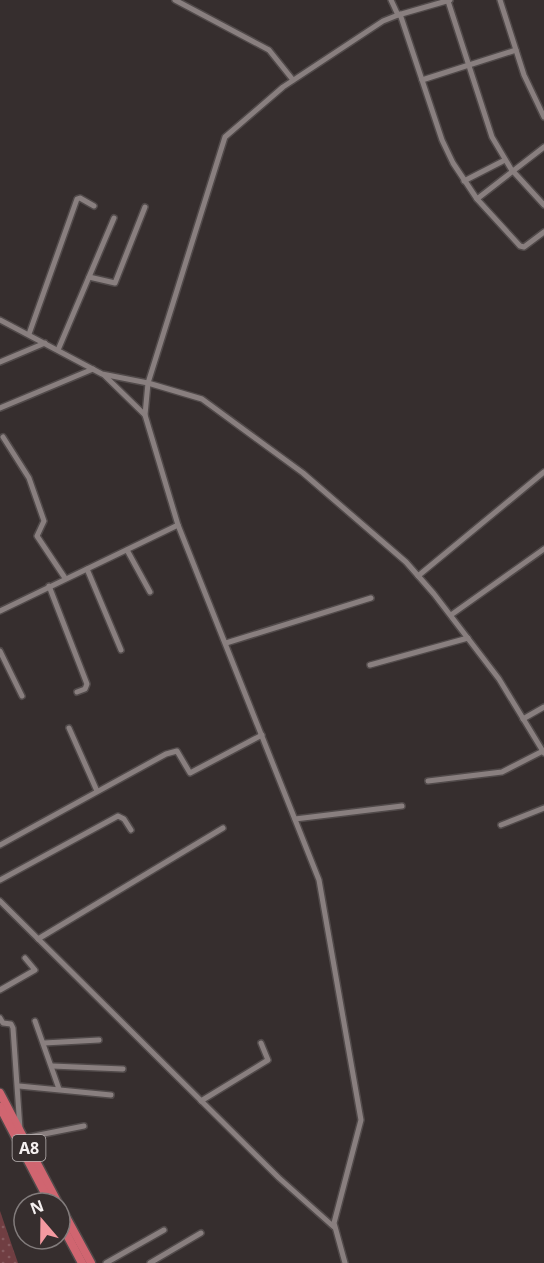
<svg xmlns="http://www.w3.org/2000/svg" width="544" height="1263" font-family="'Noto Sans',sans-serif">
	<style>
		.grass { fill: url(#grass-dots) }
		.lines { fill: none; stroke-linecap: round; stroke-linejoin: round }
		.minor-casing { stroke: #514a4a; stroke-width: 8 }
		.highway-casing { stroke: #514a4a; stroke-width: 11 }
		.minor { stroke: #897f7f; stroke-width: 5 }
		.highway { stroke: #d06570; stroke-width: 8 }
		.labels { text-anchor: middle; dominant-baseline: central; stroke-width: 6; stroke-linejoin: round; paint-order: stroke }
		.shield { fill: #362e2e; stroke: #bcb6b6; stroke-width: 1.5 }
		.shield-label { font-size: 16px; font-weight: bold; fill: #f5f0f0 }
	</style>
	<defs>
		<pattern id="grass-dots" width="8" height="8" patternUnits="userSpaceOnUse" patternTransform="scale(1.5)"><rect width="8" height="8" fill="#703e42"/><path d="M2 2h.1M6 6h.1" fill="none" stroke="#855a5e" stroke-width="1.8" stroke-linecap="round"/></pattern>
	</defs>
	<rect width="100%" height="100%" fill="#362e2e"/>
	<polygon class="grass" points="0,1211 18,1263 0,1263"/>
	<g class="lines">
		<g class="minor-casing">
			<g id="minor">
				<polyline points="175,0 269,50 293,80"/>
				<polyline points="391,0 398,15"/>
				<polyline points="500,0 524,75 544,117"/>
				<polyline points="448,1 492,137 511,169 544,205"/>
				<polyline points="400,14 442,140 453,163 477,199 520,246 524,247 544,232"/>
				<polyline points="422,80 516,50"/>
				<polyline points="464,181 505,160"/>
				<polyline points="477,199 544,147"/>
				<polyline points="89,277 115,283 145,207"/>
				<polyline points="0,320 102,374 148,383 202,399 303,473 406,562 434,594 499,679 544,753"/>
				<polyline points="29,334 77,199 80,198 94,206"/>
				<polyline points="58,350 114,218"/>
				<polyline points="0,362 45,343"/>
				<polyline points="104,375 145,415"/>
				<polyline points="0,408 93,369"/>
				<polyline points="3,437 29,478 44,521 37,536 65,578"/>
				<polyline points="178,525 319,880 361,1120 334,1223 345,1263"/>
				<polyline points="127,550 150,592"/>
				<polyline points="87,569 121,650"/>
				<polyline points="418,576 544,472"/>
				<polyline points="49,586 87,684 85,689 77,692"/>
				<polyline points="0,611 178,525 145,415 148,383 225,137 283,87 383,21 398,15 450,0"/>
				<polyline points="451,615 544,549"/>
				<polyline points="226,643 371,598"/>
				<polyline points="0,651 22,696"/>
				<polyline points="370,665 468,638"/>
				<polyline points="523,719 544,707"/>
				<polyline points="69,728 97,791"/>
				<polyline points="428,781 502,772 543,751"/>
				<polyline points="295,819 402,806"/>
				<polyline points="501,825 544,808"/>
				<polyline points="0,845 166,754 177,751 190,773 262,735"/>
				<polyline points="0,880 118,816 124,819 131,830"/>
				<polyline points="0,901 279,1178 334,1227"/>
				<polyline points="38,939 223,828"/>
				<polyline points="0,990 35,970 25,958"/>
				<polyline points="0,1018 3,1023 11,1024 13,1028 20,1129"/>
				<polyline points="35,1021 59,1089"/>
				<polyline points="44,1043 99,1040"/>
				<polyline points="52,1066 123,1069"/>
				<polyline points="19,1086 111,1095"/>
				<polyline points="201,1101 268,1060 261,1043"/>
				<polyline points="24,1138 84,1126"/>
				<polyline points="106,1263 164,1230"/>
				<polyline points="150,1263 201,1233"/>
			</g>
		</g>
		<g class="highway-casing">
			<g id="highway">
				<polyline points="0,1093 58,1203"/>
				<polyline points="0,1107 50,1203"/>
				<polyline points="60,1206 91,1263"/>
				<polyline points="60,1222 82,1263"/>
			</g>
		</g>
		<use href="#minor" class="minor"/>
		<use href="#highway" class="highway"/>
	</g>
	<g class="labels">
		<rect class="shield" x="12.5" y="1135" width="33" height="26" rx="4.5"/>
		<g class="shield-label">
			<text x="29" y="1148">A8</text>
		</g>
	</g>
	<g transform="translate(42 1221) rotate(340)"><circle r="28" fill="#362e2e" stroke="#827c7c" stroke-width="1.5"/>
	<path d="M0-4.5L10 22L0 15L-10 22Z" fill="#f49aa0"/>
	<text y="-9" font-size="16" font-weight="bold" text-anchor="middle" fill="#f5f0f0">N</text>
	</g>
</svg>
